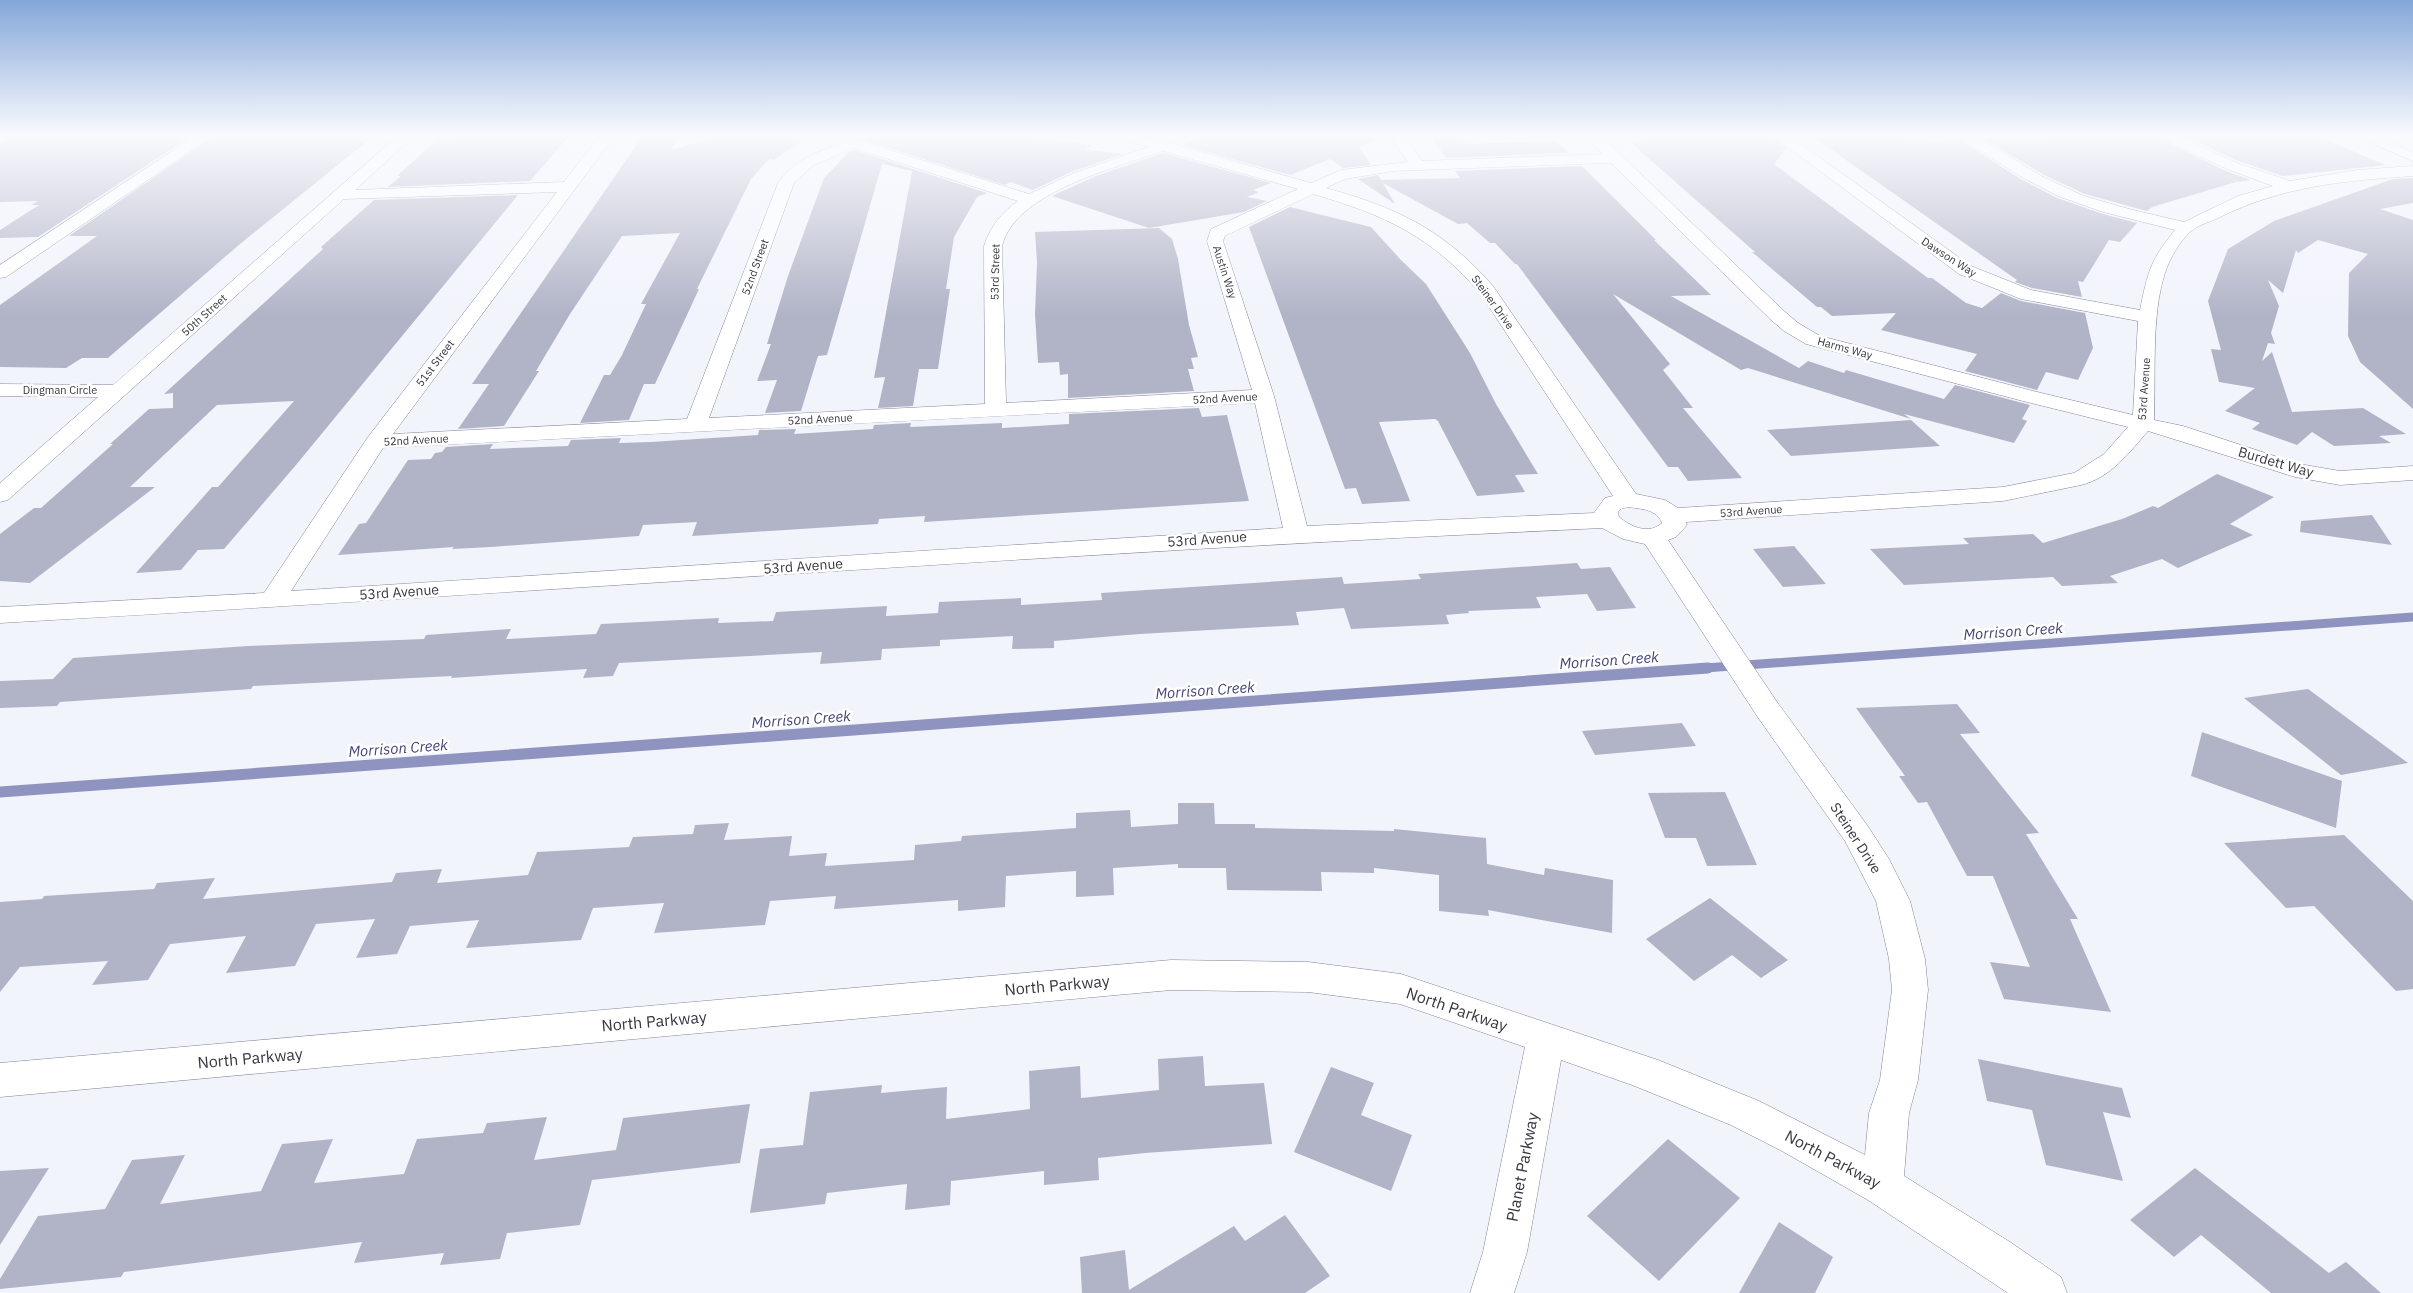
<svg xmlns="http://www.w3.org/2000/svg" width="2413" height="1293" font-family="'IBM Plex Sans',sans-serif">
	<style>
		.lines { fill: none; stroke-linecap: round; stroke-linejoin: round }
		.stream-far1 { stroke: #8e93bf; stroke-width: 9 }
		.stream { stroke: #8e93bf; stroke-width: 11 }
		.building { fill: #b1b4c7 }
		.minor-casing { stroke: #828597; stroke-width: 1 }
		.minor { fill: #fff; fill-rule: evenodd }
		.labels { text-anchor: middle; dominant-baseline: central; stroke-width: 5; stroke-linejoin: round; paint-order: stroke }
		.far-street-label { font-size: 11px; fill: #36373f; stroke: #fff }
		.street-label { font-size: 14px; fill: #36373f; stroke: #fff }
		.water-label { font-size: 15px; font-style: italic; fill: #41447e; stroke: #fff }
		.near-street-label { font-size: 16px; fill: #36373f; stroke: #fff }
	</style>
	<rect width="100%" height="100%" fill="#f2f4fc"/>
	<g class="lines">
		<polyline class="stream-far1" points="1691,669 2413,617"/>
		<polyline class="stream" points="0,792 1708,668"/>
	</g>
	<g class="building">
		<polygon points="49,134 194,134 38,237 0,238 0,230 39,205 31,205 38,201 0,202 0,143 13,136"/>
		<polygon points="217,134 376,134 240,244 108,358 82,358 66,368 0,367 0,305 97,236 69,236"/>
		<polygon points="461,134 571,134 530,181 388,187 401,176 397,176 439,138 458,137"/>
		<polygon points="644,134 680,134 671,150 726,134 810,134 774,160 769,159 751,179 697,289 699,289 655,384 644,384 629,420 580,423 604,375 610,375 622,355 646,304 641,304 680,233 622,236 570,314 536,371 539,371 504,426 458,429 489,384 472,384"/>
		<polygon points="866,134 1002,134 1092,145 1086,150 1123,154 1071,172 1033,190 1010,182 1005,185 861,139"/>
		<polygon points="1207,134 1386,134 1387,135 1359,147 1371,165 1343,168 1330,159 1290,175 1182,145"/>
		<polygon points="1429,134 1458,134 1466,144 1556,141 1569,153 1446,158"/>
		<polygon points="1710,134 1735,134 1739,137 1770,136 1786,148 1774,164 1928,278 1932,278 1966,303 1982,308 2001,293 2021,301 2085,313 2093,348 2078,380 2046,372 2037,390 1965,371 1977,354 1881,330 1896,313 1832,316 1821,307 1817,307 1752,252 1755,252 1629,141 1645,140 1641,137"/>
		<polygon points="1809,134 1904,134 1912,139 1923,139 1927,141 1960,140 2019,178 2057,198 2103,214 2137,223 2120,242 2109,240 2083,282 2078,281 2082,297 2032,288 2015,282 2017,280"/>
		<polygon points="2179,134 2313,134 2385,165 2283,176 2238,161"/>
		<polygon points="2152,135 2226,171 2251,180 2236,182 2152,207 2147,211 2085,194 2044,175 1984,139"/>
		<polygon points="854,150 987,193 977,197 954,237 946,289 950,289 938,369 919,369 913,406 878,408 885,377 874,378 912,171 882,164 827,355 818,356 801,411 765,413 777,380 757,381 771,344 767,344 788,276 824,178 849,152"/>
		<polygon points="1163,153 1271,183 1253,190 1259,192 1247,197 1267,201 1244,212 1149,228 1052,196 1096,176"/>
		<polygon points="1582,166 1656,240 1654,240 1711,295 1671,296 1799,368 1808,361 1844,373 1846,370 1944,399 1955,385 2030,405 2022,419 2027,421 2014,443 1904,414 1911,419 1748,368 1741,370 1613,294 1670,364 1663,370 1693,408 1683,408 1742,478 1688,481 1678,467 1668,467 1517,264 1515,264 1495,243 1490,243 1467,223 1458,224 1383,183 1395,204 1358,179 1378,175 1381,180 1460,178 1455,171"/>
		<polygon points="2413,178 2413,203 2380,209 2413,220 2413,409 2360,362 2348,336 2349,273 2368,254 2318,240 2298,253 2296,250 2283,293 2268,280 2279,306 2271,333 2275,344 2268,343 2262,361 2272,352 2292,412 2363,408 2406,434 2379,436 2391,443 2334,446 2312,432 2297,445 2252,429 2260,423 2225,411 2255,388 2219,382 2211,349 2221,350 2208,301 2228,249 2274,221 2393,179"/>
		<polygon points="518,195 296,465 224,549 198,550 181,570 136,573 212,487 218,487 294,401 217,405 130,487 155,487 30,583 0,581 0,534 34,508 41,508 113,444 110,444 149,409 173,408 173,393 164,394 323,249 321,247 374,200"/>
		<polygon points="1290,207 1371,227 1400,259 1426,284 1470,353 1496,404 1538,474 1515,475 1525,492 1477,496 1438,421 1435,419 1379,422 1410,501 1362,504 1356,488 1345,489 1249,227"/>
		<polygon points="1159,228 1172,239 1178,259 1189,325 1198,357 1191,358 1194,369 1188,369 1194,391 1068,398 1068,374 1060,375 1059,362 1038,363 1035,314 1037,262 1035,232"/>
		<polygon points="1199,408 1202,417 1227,415 1249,501 924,522 925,516 879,519 878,524 692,536 697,522 643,525 639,536 491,547 452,549 454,547 338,555 359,524 366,523 408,460 431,459 435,453 442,452 446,447 493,444 490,449 568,446 571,440 621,438 619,443 651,442 758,435 759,430 796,429 794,434 873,429 874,425 911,423 910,427 1002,423 1002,428 1069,424 1069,414"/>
		<polygon points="1911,420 1940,446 1791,456 1767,430"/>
		<polygon points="2217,474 2274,497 2230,524 2253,535 2178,568 2162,559 2110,576 2118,583 2062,586 2053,577 1904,585 1870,549 1969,544 1963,538 2033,534 2043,543 2122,519 2153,506 2158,508"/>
		<polygon points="2372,515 2392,545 2300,532 2301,521"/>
		<polygon points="1794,546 1826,584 1783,587 1753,549"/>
		<polygon points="1577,563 1581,569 1610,567 1636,608 1597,611 1587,594 1536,597 1541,608 1468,611 1469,613 1446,615 1449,624 1351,629 1344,608 1296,612 1299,625 1140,634 1054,641 1054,648 1012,649 1013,636 940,640 940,646 882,649 881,660 820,664 822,652 619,663 613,676 583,678 587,669 451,678 452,676 253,686 251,689 60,702 57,706 0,708 0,681 53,679 73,658 248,646 424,639 426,635 511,629 506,639 596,634 601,624 719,618 718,623 773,621 776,612 887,606 886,616 938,613 939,602 1021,598 1021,605 1102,600 1101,593 1342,577 1344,584 1421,579 1418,574"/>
		<polygon points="2308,689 2408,763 2341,775 2244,698"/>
		<polygon points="1957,704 1980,733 1960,734 2039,833 2026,834 2078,919 2070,919 2111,1012 2004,999 1990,962 2030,967 1993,876 1967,876 1927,802 1918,803 1899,776 1905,776 1856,708"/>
		<polygon points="1682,723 1696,746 1595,755 1582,731"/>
		<polygon points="2202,732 2342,781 2336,828 2191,776"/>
		<polygon points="1725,792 1757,865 1707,866 1696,838 1665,838 1648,793"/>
		<polygon points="1178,803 1214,803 1215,824 1255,824 1255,828 1394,831 1394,829 1486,838 1487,864 1544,875 1545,868 1613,880 1612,933 1488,910 1489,916 1439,911 1439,875 1374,868 1374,873 1321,872 1322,891 1227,890 1226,868 1178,868 1178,864 1113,868 1114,895 1076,897 1076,871 1006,876 1005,907 958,911 958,900 834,909 836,896 770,901 765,925 654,933 664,903 593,908 581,940 466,948 479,920 410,926 397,954 356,958 375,919 316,924 295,966 226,973 246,936 170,944 148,980 92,985 108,961 20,967 0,992 0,902 42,899 44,896 154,889 157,883 215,878 203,899 392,882 396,873 442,869 437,883 528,875 537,852 629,847 633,837 693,834 695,825 729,823 724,840 792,836 789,856 827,853 825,866 914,860 915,845 961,841 962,836 1076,828 1076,813 1130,810 1131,827 1178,824"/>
		<polygon points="2344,835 2413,901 2413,989 2396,991 2314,906 2286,908 2224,843"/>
		<polygon points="1710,898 1788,960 1761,978 1732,955 1694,981 1646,939"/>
		<polygon points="1203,1056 1205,1086 1264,1083 1272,1144 1145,1153 1098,1158 1099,1180 1044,1185 1044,1171 951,1181 950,1205 905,1210 907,1184 827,1193 825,1204 750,1213 760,1149 803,1145 810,1092 882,1085 881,1093 947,1087 946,1119 1030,1109 1029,1071 1080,1066 1081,1098 1159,1090 1158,1059"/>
		<polygon points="1978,1059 2122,1088 2131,1118 2103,1112 2123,1181 2046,1165 2032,1110 1987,1101"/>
		<polygon points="1331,1067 1374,1083 1361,1115 1412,1135 1391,1191 1294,1152"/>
		<polygon points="750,1104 740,1163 592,1180 580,1225 507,1233 500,1259 440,1265 444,1253 354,1263 362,1242 124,1272 121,1277 0,1289 0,1279 38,1216 105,1209 132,1160 185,1155 160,1204 261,1191 282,1144 333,1139 314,1183 404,1174 417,1139 483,1133 487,1123 547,1117 534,1160 616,1150 623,1118"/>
		<polygon points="1668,1139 1740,1198 1659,1281 1587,1216"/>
		<polygon points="49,1168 0,1245 0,1171"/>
		<polygon points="2195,1168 2329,1273 2346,1262 2381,1293 2271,1293 2201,1235 2174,1257 2130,1220"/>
		<polygon points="1285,1215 1330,1276 1305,1293 1082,1293 1080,1257 1125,1250 1129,1290 1234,1226 1245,1241"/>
		<polygon points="1779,1222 1833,1257 1815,1293 1739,1293"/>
	</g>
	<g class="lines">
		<g class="minor-casing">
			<g id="minor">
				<polygon points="198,134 215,134 6,277 0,278 0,265"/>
				<path d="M400,134H416L355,190L564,182L601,134H616L393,434L687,419L778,183C794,161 815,152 840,144L830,138L834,134L842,135L1029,194L1072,174L1148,147L1115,137L1113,134H1137L1311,183L1341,170L1408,162L1388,134H1403L1422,161L1602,154L1583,134H1599L1784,311L1798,323L1820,336L2033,391L2133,415L2138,321L2021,299L1959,274L1770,134H1787L1971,266L2031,290L2140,310C2148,271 2150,261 2175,230L2103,212L2058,196L2020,176L1954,134H1972L2043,177L2084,196L2129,209L2184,222L2238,196L2273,186L2227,169L2153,134H2173L2237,163L2290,181L2357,170L2413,166V176C2342,181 2283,186 2218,218C2210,222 2198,225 2191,231C2180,241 2170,258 2165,273C2151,316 2156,374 2154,420L2183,426L2299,464L2340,471L2413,466V480L2340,485L2295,477L2148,431C2129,453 2110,478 2081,485L2003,501L1686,522L1687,525L1676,537L1668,540L1777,702L1867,825L1889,859L1910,901L1925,959L1928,990L1918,1080L1909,1113L1904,1176L2010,1242L2061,1277L2067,1293H2008L1868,1200L1782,1151L1731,1125L1632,1085L1561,1060L1527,1252L1514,1293H1470L1483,1252L1525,1047L1400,1004L1308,992L1171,990L0,1097V1063L1171,960L1308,962L1401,974L1658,1060L1759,1101L1865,1155L1869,1113L1880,1080L1892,990L1889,959L1876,901L1845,841L1757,716L1645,544L1623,539L1602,528C1067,552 534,593 0,623V607L264,593L368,437L557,192L344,199L8,500L0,502V483L98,397L0,396V384L113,385ZM854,148L1018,201C1002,212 990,227 984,246L985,404L709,418L794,183L812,166ZM1163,151L1298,189L1211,229L1207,241L1252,390L1006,403L1002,246C1015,192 1116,168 1163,151ZM1611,163L1770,319L1784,331L1806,344L2023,401L2128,427L2104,454L2074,473L2003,487L1678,508L1665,500L1636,494L1493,286C1444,230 1398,208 1326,188L1345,179L1393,171ZM1313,194C1385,215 1431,236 1480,293L1613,496L1605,498L1594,513L1307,526L1274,396L1223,241L1225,236ZM1255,403L1283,528L291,591L383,448ZM1628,507C1641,509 1657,509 1662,523C1649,535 1631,527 1619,517L1618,512L1621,509Z"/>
				<polygon points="2351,134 2371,134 2413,152 2413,161"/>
			</g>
		</g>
		<use href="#minor" class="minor"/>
	</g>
	<linearGradient id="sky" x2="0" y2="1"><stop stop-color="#84a7d8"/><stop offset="0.43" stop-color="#f9fafe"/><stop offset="1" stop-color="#f9fafe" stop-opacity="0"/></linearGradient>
	<rect width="2413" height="315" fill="url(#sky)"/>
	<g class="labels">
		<g class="far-street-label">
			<text transform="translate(1949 257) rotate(33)">Dawson Way</text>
			<text transform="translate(755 267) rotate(-70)">52nd Street</text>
			<text transform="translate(995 272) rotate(-89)">53rd Street</text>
			<text transform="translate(1225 272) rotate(72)">Austin Way</text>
			<text transform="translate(1493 302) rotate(54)">Steiner Drive</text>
			<text transform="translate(204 315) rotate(-42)">50th Street</text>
			<text transform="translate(1845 348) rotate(15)">Harms Way</text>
			<text transform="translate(435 363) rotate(-53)">51st Street</text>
			<text transform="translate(2144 389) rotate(-86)">53rd Avenue</text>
			<text x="60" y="390">Dingman Circle</text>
			<text transform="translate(1225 398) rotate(-3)">52nd Avenue</text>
			<text transform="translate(820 419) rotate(-3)">52nd Avenue</text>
			<text transform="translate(416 440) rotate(-3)">52nd Avenue</text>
			<text transform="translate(1751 511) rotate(-4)">53rd Avenue</text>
		</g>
		<g class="street-label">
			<text transform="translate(2276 462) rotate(16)">Burdett Way</text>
			<text transform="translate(1207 539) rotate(-4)">53rd Avenue</text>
			<text transform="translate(803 566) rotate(-4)">53rd Avenue</text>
			<text transform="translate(399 592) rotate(-4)">53rd Avenue</text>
			<text transform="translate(1856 838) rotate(57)">Steiner Drive</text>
		</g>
		<g class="water-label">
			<text transform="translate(2013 631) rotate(-4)">Morrison Creek</text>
			<text transform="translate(1609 660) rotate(-4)">Morrison Creek</text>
			<text transform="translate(1205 690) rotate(-4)">Morrison Creek</text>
			<text transform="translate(801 719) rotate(-4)">Morrison Creek</text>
			<text transform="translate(398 748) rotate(-4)">Morrison Creek</text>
		</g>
		<g class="near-street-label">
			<text transform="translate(1057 985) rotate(-5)">North Parkway</text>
			<text transform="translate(1457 1009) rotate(19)">North Parkway</text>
			<text transform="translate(654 1021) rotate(-5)">North Parkway</text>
			<text transform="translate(250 1058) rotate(-5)">North Parkway</text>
			<text transform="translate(1833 1159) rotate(28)">North Parkway</text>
			<text transform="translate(1522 1167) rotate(-79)">Planet Parkway</text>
		</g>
	</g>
</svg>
